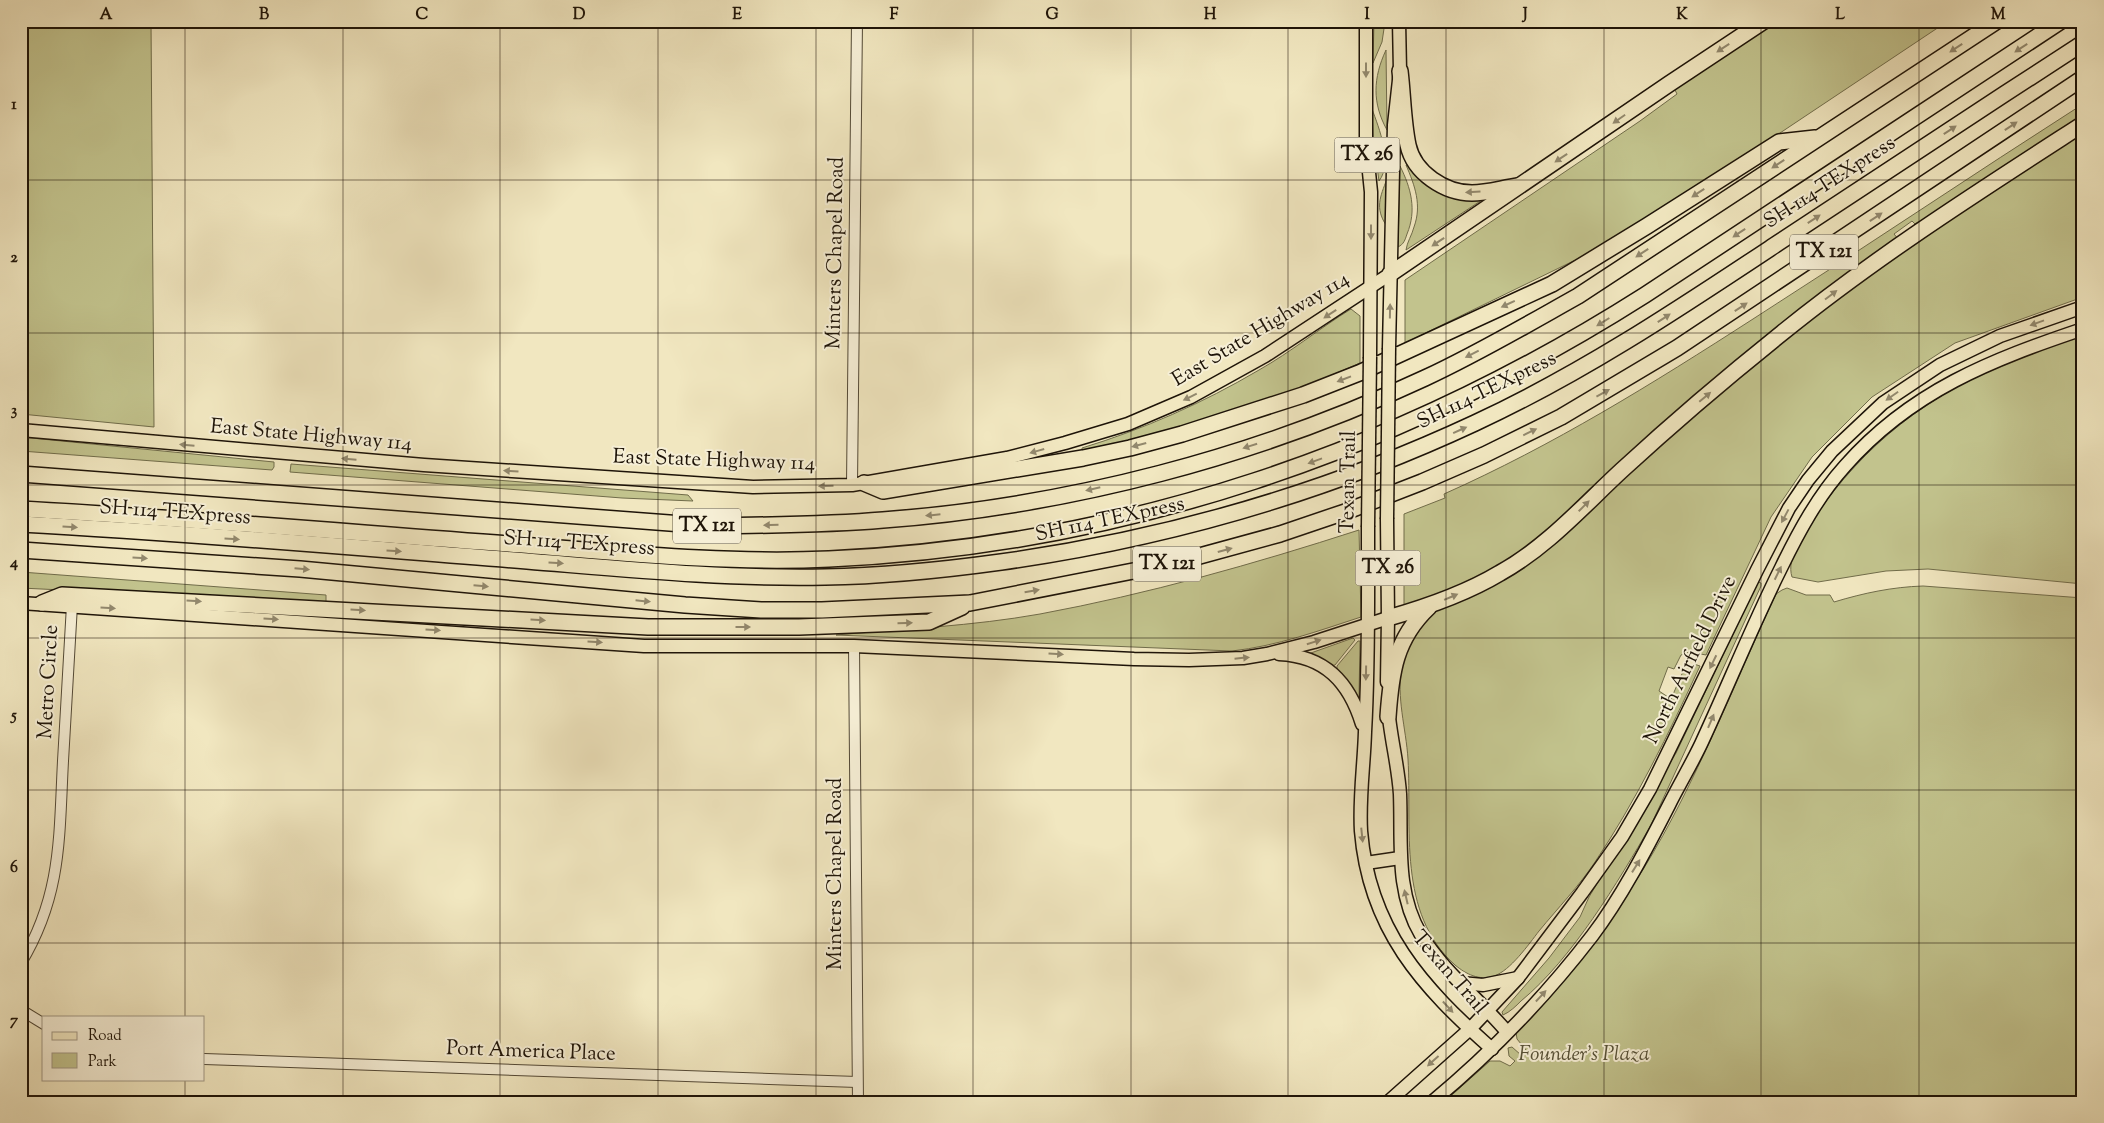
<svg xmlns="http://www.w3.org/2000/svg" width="2104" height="1123" font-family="'Sorts Mill Goudy',serif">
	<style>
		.green { fill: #c2c38d; stroke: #706c4a }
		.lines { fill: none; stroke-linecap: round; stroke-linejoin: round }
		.minor-casing { stroke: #534936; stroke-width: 12 }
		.major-casing { stroke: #1e1408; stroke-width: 15 }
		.highway-casing { stroke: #1e1408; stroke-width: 18 }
		.minor { stroke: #f6efd6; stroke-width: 10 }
		.major { stroke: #f1e7c0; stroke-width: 12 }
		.highway { stroke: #f1e7c0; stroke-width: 15 }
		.major-bridge-casing { stroke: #1e1408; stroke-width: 15; stroke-linecap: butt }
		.major-bridge { stroke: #f1e7c0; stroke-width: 12 }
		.oneway { fill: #92886d }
		.grid { fill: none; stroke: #1e1408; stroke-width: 1; stroke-opacity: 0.55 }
		.labels { text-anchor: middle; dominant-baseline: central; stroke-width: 4; stroke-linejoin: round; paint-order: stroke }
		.shield { fill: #f6efd6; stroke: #5f5646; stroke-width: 1 }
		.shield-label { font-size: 20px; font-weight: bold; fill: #1e1408 }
		.street-label { font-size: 21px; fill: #1e1408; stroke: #f6efd6 }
		.park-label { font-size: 21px; font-style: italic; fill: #575137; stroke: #f6efd6 }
		.neatline { fill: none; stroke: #1e1408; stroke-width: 2 }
		.grid-label { font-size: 16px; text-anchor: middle; font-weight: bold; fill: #1e1408 }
	</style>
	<rect width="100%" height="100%" fill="#f1e7c0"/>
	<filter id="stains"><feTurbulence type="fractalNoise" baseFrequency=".004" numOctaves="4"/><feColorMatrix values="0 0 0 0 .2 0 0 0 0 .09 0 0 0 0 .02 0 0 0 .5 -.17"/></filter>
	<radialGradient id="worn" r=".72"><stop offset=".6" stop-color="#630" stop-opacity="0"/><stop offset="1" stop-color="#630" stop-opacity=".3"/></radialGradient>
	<g class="green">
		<polygon points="21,21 151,21 154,427 21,414"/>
		<polygon points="1374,21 1385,22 1382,42 1373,63"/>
		<polygon points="1771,21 1948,21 1687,195 1598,249 1405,343 1405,280 1640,121 1677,94 1673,86"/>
		<path d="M1386,50L1387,130C1372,103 1373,78 1386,50Z"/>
		<path d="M2083,104V119L1921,225L1918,222L1915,224L1912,221L1894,234L1899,240L1554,526C1540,537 1526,549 1511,559C1477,581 1441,594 1404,607V514L1445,498L1444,494C1554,445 1652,384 1753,319C1864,248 1972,175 2083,104Z"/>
		<path d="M1372,109C1379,128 1393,163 1379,181L1373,137Z"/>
		<path d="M2083,131V297L1955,343L1872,397L1812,457L1771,517L1706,655L1690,652L1681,655L1674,669L1668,667L1659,691L1671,699L1685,667L1694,664L1700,666C1669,733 1636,801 1595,862C1579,886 1558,908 1539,931C1529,944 1510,971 1494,976C1479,981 1466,974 1455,965C1397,913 1412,828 1408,759C1406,728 1396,697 1402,667C1404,656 1410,645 1416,635L1414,634C1432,609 1445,605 1472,592L1715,395L1869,274Z"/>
		<path d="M1406,165L1410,166L1485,198L1406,250C1407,242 1412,235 1414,227C1422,205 1415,186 1406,165Z"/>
		<path d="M1400,166C1411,188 1417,210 1407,234C1405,240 1404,244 1398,247Z"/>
		<path d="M1387,179L1386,225C1375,208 1380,197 1387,179Z"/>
		<path d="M1351,309L1360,316V363L1302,388L1155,435L1082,452V448C1144,429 1203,403 1259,370C1291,352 1320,328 1351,309Z"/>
		<path d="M2083,336V584L1928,569L1886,571L1818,582L1792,577C1786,558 1803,533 1814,518C1866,442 1927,397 2010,360C2033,350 2059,344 2083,336Z"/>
		<polygon points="21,437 274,462 274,467 272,470 21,451"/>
		<polygon points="291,464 688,495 693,501 622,498 290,472"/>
		<path d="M1359,530L1361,617C1318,631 1277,646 1232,651L836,635C903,629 973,626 1040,614C1148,594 1254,564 1359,530Z"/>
		<polygon points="21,572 326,595 326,603 21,588"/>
		<path d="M1758,582L1761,583V586L1651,825C1618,882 1572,959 1521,1001C1516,1006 1510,1012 1503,1015L1502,1012L1549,958L1580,917L1589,897L1676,753Z"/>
		<path d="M1923,586L2083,598V1100L2079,1102H1444L1490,1061H1500L1510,1066L1515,1061L1509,1056L1508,1048L1512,1047L1521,1055L1526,1050L1517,1039L1516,1032C1561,979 1608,927 1644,868C1696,783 1734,684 1776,594L1782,590L1787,588L1806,595H1830L1834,602C1864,593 1892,587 1923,586Z"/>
		<polygon points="1353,638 1355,640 1335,665 1331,666 1308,654"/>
		<polygon points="1358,641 1360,641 1359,697 1358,698 1337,671 1337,666"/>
	</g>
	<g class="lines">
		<g class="minor-casing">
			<g id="minor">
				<polyline points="852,485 857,21"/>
				<polyline points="854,646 858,1102"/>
				<path d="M21,963C62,895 59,837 63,761C66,709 69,657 72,605"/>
				<polyline points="21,1010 44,1024"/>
				<polyline points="204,1059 857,1082"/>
			</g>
		</g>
		<g class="major-casing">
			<g id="major">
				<polyline points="1366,21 1366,143 1371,192 1370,357"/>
				<polyline points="1389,348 1394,125 1400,71 1399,21"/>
				<polyline points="21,430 424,465 753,487 852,485 1007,458 1065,443 1128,424 1191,397 1265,356 1390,274"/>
				<path d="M1368,527C1368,595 1369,664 1365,732C1364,765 1359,798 1361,831C1369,929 1422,987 1492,1049"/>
				<polyline points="21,603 644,646 854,646 1134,659 1189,660 1243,658 1267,654 1314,642 1388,618"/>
				<path d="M1279,654C1325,656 1349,682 1362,724"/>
				<polyline points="1387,682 1388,618 1387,519"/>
				<path d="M1388,707C1390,736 1398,764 1400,794C1402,842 1395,891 1421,935C1444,972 1479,999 1507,1032"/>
				<polyline points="1366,863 1400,858"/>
				<polyline points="1461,983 1483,985 1518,978"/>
				<polyline points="1388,1102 1470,1029 1518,978 1582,893 1622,837 1650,789 1757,570 1789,508 1808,480 1832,451 1883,403 1940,365 2000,336 2083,307"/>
				<path d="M1432,1102C1491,1053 1545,997 1592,936C1621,898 1647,848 1669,805C1679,785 1691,765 1701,744C1728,686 1752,626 1781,568C1799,531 1818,496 1845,466C1911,391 1991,360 2083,329"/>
			</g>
		</g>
		<g class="highway-casing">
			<g id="highway">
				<path d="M1400,71C1403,96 1403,121 1408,145C1414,173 1445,193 1472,193C1487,193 1503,188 1518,186"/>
				<polyline points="1390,274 1669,84 1764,21"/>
				<path d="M21,474L709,526C767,525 825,525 883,520C1069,506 1256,457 1425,378C1477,354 1528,324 1578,296L1997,21"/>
				<polyline points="864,483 883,491 1083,458 1130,448 1182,434 1303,395 1359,373 1552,284 1647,226 1779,142 1815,138"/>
				<path d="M21,509C184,518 346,532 509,544C615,552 722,564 829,559C1123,546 1398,452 1645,295L2061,21"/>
				<path d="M21,524C190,533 359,548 527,561C626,569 726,579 825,577C883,576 943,570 1001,562C1165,539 1325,493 1475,423C1583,373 1680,308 1778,243C1880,176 1981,109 2083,43"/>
				<polyline points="21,550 300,569 685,605 761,610 822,610 970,603 1174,563 1280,534 1345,512 1422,482 1484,455 1561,417 1677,348 2083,78"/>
				<polyline points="42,603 62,595 648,627 799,627 929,622 962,607"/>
				<path d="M1388,618C1427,607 1465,594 1500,573C1547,547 1583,506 1622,470C1673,423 1727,377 1782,333C1877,256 1981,190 2083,124"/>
				<path d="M1388,717C1391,673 1395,639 1429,607"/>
			</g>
		</g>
		<use href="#minor" class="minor"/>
		<use href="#major" class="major"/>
		<use href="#highway" class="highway"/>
		<g class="major-bridge-casing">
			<g id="major-bridge">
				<polyline points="1387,519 1389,348"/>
				<polyline points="1368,527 1370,357"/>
			</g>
		</g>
		<use href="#major-bridge" class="major-bridge"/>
	</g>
	<defs><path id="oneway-solid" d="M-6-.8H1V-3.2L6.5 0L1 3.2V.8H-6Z" transform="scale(1.25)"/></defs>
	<g class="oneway">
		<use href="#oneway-solid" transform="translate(1723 48) rotate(147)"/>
		<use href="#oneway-solid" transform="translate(1956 48) rotate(147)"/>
		<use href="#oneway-solid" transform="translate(2021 48) rotate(147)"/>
		<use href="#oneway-solid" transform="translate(1366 70) rotate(90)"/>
		<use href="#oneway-solid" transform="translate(1619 119) rotate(145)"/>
		<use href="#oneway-solid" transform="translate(2011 126) rotate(-34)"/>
		<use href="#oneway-solid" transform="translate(1950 130) rotate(-33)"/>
		<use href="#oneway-solid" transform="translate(1561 158) rotate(146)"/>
		<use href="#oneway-solid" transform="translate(1778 164) rotate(147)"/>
		<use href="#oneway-solid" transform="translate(1473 192) rotate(177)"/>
		<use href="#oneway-solid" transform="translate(1698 193) rotate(147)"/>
		<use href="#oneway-solid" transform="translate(1876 217) rotate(-34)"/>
		<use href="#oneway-solid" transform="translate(1814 219) rotate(-33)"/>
		<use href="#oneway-solid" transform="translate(1371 232) rotate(90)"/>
		<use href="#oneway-solid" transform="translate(1739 233) rotate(146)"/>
		<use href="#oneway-solid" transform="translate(1438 242) rotate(146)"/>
		<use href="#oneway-solid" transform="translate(1642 253) rotate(147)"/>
		<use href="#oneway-solid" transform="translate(1831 295) rotate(-37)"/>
		<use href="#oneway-solid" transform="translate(1508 304) rotate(155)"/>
		<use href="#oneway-solid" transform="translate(1741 307) rotate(-33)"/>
		<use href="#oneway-solid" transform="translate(1390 311) rotate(-89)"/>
		<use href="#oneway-solid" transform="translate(1330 314) rotate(147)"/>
		<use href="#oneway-solid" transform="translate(1664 318) rotate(-33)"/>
		<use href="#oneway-solid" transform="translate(1603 322) rotate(148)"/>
		<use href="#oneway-solid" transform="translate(2037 323) rotate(160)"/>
		<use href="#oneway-solid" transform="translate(1472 354) rotate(153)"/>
		<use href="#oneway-solid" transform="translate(1344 379) rotate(159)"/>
		<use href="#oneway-solid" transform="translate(1603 393) rotate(-29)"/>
		<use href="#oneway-solid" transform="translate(1892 396) rotate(145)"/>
		<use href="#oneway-solid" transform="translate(1190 397) rotate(154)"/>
		<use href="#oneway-solid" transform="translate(1705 397) rotate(-40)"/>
		<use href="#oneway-solid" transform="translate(1460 430) rotate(-24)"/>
		<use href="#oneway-solid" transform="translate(1530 432) rotate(-26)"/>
		<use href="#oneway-solid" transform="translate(187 445) rotate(-175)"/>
		<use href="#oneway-solid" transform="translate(1139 445) rotate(165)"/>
		<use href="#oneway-solid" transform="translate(1250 446) rotate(162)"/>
		<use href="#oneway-solid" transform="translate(1037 451) rotate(164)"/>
		<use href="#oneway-solid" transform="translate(349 459) rotate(-175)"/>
		<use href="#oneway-solid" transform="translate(1315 461) rotate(160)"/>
		<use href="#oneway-solid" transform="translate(511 471) rotate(-176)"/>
		<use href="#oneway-solid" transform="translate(826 486) rotate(179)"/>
		<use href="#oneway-solid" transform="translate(1093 489) rotate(167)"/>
		<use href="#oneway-solid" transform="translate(1584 506) rotate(-45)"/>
		<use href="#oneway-solid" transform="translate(933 515) rotate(174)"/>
		<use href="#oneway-solid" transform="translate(1785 516) rotate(118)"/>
		<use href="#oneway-solid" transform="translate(771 525) rotate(179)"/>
		<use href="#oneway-solid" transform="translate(70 527) rotate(4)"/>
		<use href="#oneway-solid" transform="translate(232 539) rotate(4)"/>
		<use href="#oneway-solid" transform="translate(1225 550) rotate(-15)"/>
		<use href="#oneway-solid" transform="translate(394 551) rotate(4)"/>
		<use href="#oneway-solid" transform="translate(140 558) rotate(4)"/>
		<use href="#oneway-solid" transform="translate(556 563) rotate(4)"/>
		<use href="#oneway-solid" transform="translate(302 569) rotate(5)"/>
		<use href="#oneway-solid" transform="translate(1778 573) rotate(-64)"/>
		<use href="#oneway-solid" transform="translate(481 586) rotate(5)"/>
		<use href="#oneway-solid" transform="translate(1032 591) rotate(-10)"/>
		<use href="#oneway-solid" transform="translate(1451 597) rotate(-23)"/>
		<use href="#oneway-solid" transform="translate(194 601) rotate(3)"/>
		<use href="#oneway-solid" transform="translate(643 601) rotate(6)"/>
		<use href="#oneway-solid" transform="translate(108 608) rotate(4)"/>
		<use href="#oneway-solid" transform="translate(358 610) rotate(3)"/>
		<use href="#oneway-solid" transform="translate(271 619) rotate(4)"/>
		<use href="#oneway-solid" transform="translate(538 620) rotate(3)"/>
		<use href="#oneway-solid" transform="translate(905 623) rotate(-2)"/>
		<use href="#oneway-solid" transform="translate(743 627)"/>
		<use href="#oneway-solid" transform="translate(433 630) rotate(4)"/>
		<use href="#oneway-solid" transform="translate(595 642) rotate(4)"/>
		<use href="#oneway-solid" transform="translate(1314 642) rotate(-17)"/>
		<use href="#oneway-solid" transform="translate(1056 654) rotate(4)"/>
		<use href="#oneway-solid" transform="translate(1242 658) rotate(-6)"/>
		<use href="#oneway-solid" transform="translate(1713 662) rotate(116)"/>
		<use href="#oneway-solid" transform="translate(1366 673) rotate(91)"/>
		<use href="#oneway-solid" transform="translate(1711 721) rotate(-67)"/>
		<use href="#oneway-solid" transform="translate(1362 835) rotate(84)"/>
		<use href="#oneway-solid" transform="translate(1636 866) rotate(-58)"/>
		<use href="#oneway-solid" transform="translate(1406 897) rotate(-103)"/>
		<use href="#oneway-solid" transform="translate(1541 996) rotate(-47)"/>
		<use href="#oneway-solid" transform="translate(1448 1007) rotate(47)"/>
		<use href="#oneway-solid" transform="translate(1433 1061) rotate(138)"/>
	</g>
	<path class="grid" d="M185,21V1017M343,21V1102M500,21V1102M658,21V1102M816,21V1102M973,21V1102M1131,21V1102M1288,21V1102M1446,21V1102M1604,21V1102M1761,21V1102M1919,21V1102M21,180H2083M21,333H2083M21,485H2083M21,638H2083M21,790H2083M21,943H2083M185,1079V1102"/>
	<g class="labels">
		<g class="shield">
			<rect x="1334.5" y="137.5" width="65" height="35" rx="4"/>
			<rect x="1790" y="234.5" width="68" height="35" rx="4"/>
			<rect x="673" y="508.5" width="68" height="35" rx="4"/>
			<rect x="1133" y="546.5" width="68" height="35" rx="4"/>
			<rect x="1355.5" y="550.5" width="65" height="35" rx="4"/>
		</g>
		<g class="shield-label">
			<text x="1367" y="155">TX 26</text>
			<text x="1824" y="252">TX 121</text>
			<text x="707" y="526">TX 121</text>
			<text x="1167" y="564">TX 121</text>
			<text x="1388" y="568">TX 26</text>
		</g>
		<g class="street-label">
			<text transform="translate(1830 183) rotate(-33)">SH 114 TEXpress</text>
			<text transform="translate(836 253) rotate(-89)">Minters Chapel Road</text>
			<text transform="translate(1261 330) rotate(-31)">East State Highway 114</text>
			<text transform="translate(1487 391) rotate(-26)">SH 114 TEXpress</text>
			<text transform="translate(311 436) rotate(5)">East State Highway 114</text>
			<text transform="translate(714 461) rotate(2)">East State Highway 114</text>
			<text transform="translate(1349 482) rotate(-89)">Texan Trail</text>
			<text transform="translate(175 513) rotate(4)">SH 114 TEXpress</text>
			<text transform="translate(1110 520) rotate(-12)">SH 114 TEXpress</text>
			<text transform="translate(579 544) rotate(4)">SH 114 TEXpress</text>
			<text transform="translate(1691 660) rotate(-64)">North Airfield Drive</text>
			<text transform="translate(49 682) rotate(-87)">Metro Circle</text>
			<text transform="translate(836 874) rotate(-90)">Minters Chapel Road</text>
			<text transform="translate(1449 973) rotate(49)">Texan Trail</text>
			<text transform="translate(531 1052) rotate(2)">Port America Place</text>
		</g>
		<g class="park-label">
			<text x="1584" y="1055">Founder's Plaza</text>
		</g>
	</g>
	<rect width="2104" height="1123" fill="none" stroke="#f1e7c0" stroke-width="55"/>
	<rect x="42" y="1016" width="162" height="65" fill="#f6efd6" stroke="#a09784"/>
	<rect x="52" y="1032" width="25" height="8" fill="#f1e7c0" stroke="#a09784"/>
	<text x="88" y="1040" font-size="15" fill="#1e1408">Road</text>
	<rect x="52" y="1053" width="25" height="15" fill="#c2c38d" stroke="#a09784"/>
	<text x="88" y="1066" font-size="15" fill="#1e1408">Park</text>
	<rect x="28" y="28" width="2048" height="1068" class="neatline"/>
	<g class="grid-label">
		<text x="106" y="19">A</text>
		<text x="264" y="19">B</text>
		<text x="422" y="19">C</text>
		<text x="579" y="19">D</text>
		<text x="737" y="19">E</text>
		<text x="894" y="19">F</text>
		<text x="1052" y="19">G</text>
		<text x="1210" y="19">H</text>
		<text x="1367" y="19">I</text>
		<text x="1525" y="19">J</text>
		<text x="1682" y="19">K</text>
		<text x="1840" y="19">L</text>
		<text x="1998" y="19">M</text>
		<text x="14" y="109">1</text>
		<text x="14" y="262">2</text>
		<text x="14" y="415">3</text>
		<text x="14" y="567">4</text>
		<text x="14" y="720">5</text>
		<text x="14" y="872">6</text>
		<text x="14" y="1025">7</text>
	</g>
	<rect width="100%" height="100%" filter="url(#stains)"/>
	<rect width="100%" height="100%" fill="url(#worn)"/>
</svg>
